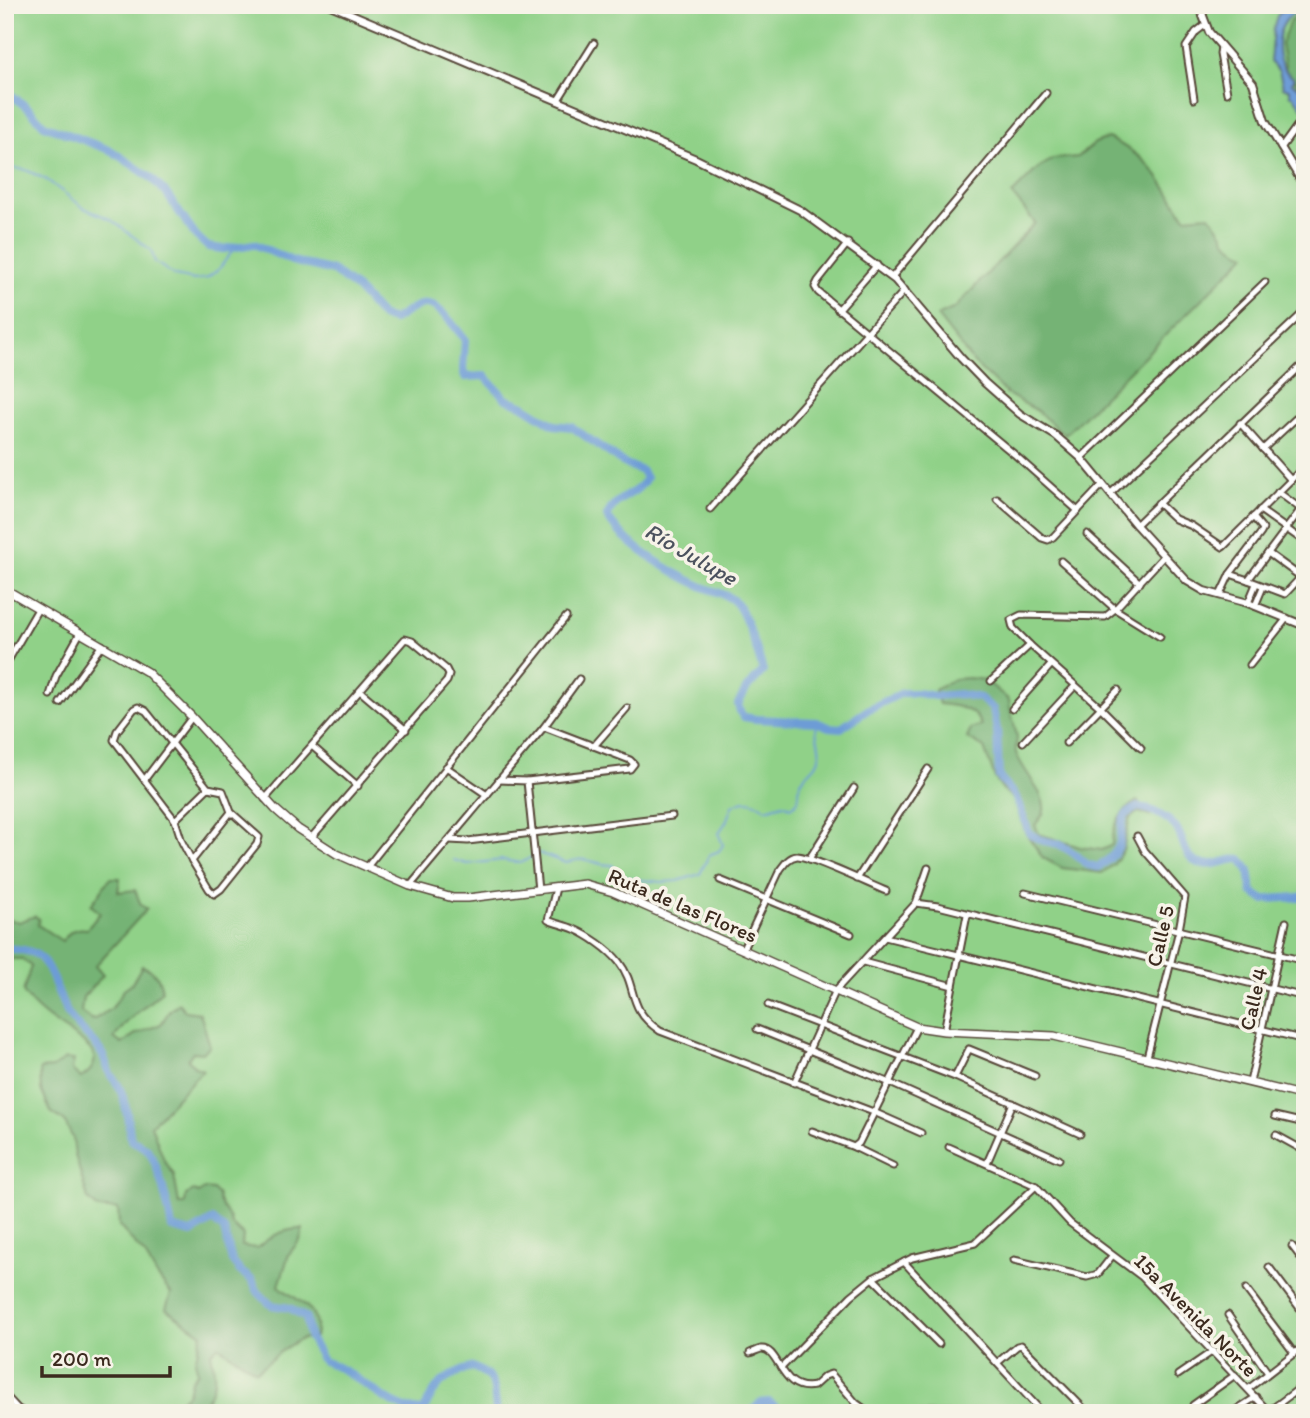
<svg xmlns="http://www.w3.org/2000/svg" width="1310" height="1418" font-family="Itim,sans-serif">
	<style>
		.green { fill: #90d188; stroke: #667e53; stroke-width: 2 }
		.forest { fill: #74b374; stroke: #586e49; stroke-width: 2 }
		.water { fill: #6d9cd6; stroke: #54637a; stroke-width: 2 }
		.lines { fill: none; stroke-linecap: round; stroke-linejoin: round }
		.stream { stroke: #6d9cd6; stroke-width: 2 }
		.river { stroke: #6d9cd6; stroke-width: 8 }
		.minor-casing { stroke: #574639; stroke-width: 9 }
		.tertiary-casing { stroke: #574639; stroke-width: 10 }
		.secondary-casing { stroke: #574639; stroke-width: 10 }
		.minor { stroke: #fff; stroke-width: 5 }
		.tertiary { stroke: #fff; stroke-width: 6 }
		.secondary { stroke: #fff; stroke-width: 7 }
		.labels { text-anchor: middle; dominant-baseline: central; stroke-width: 7; stroke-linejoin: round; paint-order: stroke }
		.street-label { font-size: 21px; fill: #3b2a1e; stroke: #f7f3e8 }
		.water-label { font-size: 23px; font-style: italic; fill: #4c525e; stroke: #f7f3e8 }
	</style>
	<rect width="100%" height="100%" fill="#f7f3e8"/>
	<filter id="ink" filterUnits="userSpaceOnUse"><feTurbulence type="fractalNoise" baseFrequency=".0143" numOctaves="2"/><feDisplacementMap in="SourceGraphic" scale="14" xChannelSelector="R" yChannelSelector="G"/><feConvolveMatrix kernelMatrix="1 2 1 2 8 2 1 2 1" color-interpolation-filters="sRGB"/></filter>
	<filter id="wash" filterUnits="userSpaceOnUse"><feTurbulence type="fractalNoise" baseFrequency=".00686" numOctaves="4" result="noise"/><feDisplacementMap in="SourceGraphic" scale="28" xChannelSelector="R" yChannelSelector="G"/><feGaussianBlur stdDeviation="1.57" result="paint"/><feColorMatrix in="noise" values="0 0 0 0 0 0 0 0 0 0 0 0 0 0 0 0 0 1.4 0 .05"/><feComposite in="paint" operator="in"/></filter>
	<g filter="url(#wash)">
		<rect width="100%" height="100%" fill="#f4e8d3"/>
		<rect class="green" x="5" y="5" width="1300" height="1408"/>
		<g class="forest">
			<polygon points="1305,9 1305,91 1286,71 1281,44 1290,21"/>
			<path d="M1108,138C1152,158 1160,180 1185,217L1209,215C1227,232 1219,244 1247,254L1065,435L1036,410L1007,394L974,363L937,316L955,308L1035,223L1012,194L1038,168L1053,159L1078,157L1095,143Z"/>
			<path d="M969,678L985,680L1009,700C1010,712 1015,725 1017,737C1017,743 1015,747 1016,753C1021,768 1047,796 1044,811C1043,816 1038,821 1035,825L1039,834L1080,847L1102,850L1112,845C1112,826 1121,810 1137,801L1149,815L1138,812L1130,818L1123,850L1114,864L1102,873L1062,868L1043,858L1025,832L1014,799L1003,790L995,778L984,748L967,738L971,729L981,725C974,707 956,706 939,704L935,690L954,679Z"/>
			<path d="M110,878H120L118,892L135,890L141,905L147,909L95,966L103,975L83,997L81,1012L93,1020L112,1008L124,989L132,983L142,966C154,970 160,977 162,991L127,1022L114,1038L122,1044L134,1035L161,1024L170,1010L179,1003L185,1011L200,1013L210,1046L202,1053L193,1052L188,1059L195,1067L203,1070L151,1125L164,1160L174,1175L179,1204H185L186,1195L194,1191L199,1193L204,1189L213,1190L218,1195C218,1207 230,1212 231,1224L243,1235L242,1246L257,1248C270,1236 285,1228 303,1229L300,1240L289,1254L279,1286C297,1302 322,1306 315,1337C291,1337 274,1359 256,1371L218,1346L211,1353C217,1379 216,1387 200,1409L180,1413L176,1404L188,1393L191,1380L198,1372L195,1361L202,1334L166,1309L171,1293L157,1276L145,1255L119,1226L118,1209H98L88,1199L75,1155L73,1138L64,1121L51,1112L41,1090L40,1069L53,1068L65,1059L74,1060L72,1070L81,1078C115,1056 76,1038 58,1025C45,1016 31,1005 23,992L31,966L22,959H5V918L19,922L35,916L39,919L38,925L62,941C70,931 74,927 87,929L100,913L91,905Z"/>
		</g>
		<path class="water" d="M1288,5H1305V7C1300,10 1294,12 1290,16C1273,33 1274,66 1294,78L1292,83L1305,91V112L1294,97L1290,95V90L1283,87L1279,71L1270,62L1273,29L1277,16Z"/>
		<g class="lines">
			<g class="stream">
				<polyline points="5,167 26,170 47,180 84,208 110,219 151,250 155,262 175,276 195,280 207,278 219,269 236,246"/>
				<path d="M538,853L566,863C591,854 590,865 612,865L620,874L632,879L662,882L678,881L700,874L709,855L719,851L723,845L719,835L720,831L726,822L732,806C745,798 754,800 766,809L783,804L791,807C803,800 797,794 800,783C802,778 808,774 811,770C826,757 817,744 816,729L818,723"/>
				<polyline points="454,860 467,864 503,860 521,863 533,856"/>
			</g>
			<g class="river">
				<path d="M5,90L29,109L44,125L112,151L150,177L166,193L195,235L208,247L223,249L254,244L292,261L333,271L357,289L382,317L394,320C403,315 415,305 424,304C438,302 457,329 465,340L463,369L465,377L485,376L506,399L522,405L554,425L572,427L625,464L642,471L646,478C636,498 617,493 607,516C623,544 671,572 701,586C711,591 727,593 735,602C745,612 759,656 763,671L747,688L738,704L740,712L744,717L756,719L816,722L829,727L841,728L869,709L902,693H917L935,696L959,694L980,698L993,709L997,730L999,777L1016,797L1029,833L1040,840L1059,844L1072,852L1088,865L1098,867C1108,861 1118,853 1120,841C1124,823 1118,816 1138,807C1152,809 1169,818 1177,829C1185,842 1184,861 1202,864C1215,867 1228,858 1241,859L1249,870L1252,892L1264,900C1278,897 1291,899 1305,896"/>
				<path d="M5,948C16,949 28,949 37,955C51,964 58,997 67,1012C76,1028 89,1035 99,1049C105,1057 106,1064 110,1074C112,1078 117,1082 119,1087C127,1103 128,1123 131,1140C135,1142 142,1145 146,1148C158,1159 169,1211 172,1228L191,1233L213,1220L224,1230L232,1261L240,1271L252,1280L258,1292L271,1305L290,1308L306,1318L309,1336L323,1361C361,1373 386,1411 424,1411C435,1384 445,1376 472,1367C498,1377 494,1389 496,1413"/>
				<polyline points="751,1413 760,1403 769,1402 784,1413"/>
			</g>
		</g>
	</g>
	<g filter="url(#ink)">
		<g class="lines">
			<g class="minor-casing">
				<g id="minor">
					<polyline points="1236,5 1237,7"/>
					<polyline points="1221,46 1220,54 1227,93"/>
					<polyline points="1194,99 1186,47 1196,32 1205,25"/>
					<polyline points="558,100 594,43"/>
					<polyline points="1281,148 1297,126"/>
					<polyline points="848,243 818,281 815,287 818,292 1014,454 1078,511"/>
					<polyline points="892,277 1046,93"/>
					<polyline points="838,310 877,265"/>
					<polyline points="1240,423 1291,480"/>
					<polyline points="1263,449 1305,410"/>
					<polyline points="1081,458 1265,282"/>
					<polyline points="1278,492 1305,512"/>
					<polyline points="1111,493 1305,311"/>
					<polyline points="997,499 1042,538 1048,540 1053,537 1103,484"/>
					<polyline points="1158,503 1175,519 1192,526 1223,547 1305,466"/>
					<polyline points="710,509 905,290"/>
					<polyline points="1260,510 1305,542"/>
					<polyline points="1136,525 1305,362"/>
					<polyline points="1087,534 1140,583"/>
					<polygon points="1268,553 1301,577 1285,594 1248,580"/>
					<polyline points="1268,553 1301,509"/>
					<polyline points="1061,561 1115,609 1160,637"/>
					<polyline points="1230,574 1248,580"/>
					<polyline points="1220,595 1230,574 1261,533 1263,529 1253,517"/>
					<polyline points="1248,603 1256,584"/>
					<polyline points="1255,606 1263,587"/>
					<polyline points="1250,665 1287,618"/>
					<polyline points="5,666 38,609"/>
					<polyline points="991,681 1030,645"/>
					<polyline points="360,691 406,730"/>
					<polyline points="50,695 56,676 80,633"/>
					<polyline points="60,703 102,645"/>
					<polyline points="1012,709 1051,665"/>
					<polyline points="1023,742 1075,686"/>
					<polyline points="1066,743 1118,690"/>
					<polyline points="312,746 358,786"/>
					<polyline points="594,746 627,708"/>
					<polyline points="1141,748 1101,708 1030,645 1013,628 1011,620 1021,615 1105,617 1115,609 1163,557"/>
					<polyline points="446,767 487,795"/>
					<polyline points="145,779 192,717"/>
					<polyline points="499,780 527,781 630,769 634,764 630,760 544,727"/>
					<polyline points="527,781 538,890"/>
					<polyline points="208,788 175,820 114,740 117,731 134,709 138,707 146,711 208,788 223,791 231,812 259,837 257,844 221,889 214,894 209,889 192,861 231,812"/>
					<polyline points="265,799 405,639 412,641 446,669 449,675 447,681 311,838"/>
					<polyline points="175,820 182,842 192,861"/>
					<polyline points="1137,836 1145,851 1185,897 1179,930 1147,1057"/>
					<polyline points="450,840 468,841 672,816"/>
					<polyline points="809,859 854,788"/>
					<polyline points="367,867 566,617"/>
					<polyline points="857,879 928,769"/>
					<polyline points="720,880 851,934"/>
					<polyline points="410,886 544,727 579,679"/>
					<path d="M556,888L548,920C556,924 565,925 574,929C588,935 609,949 619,962C639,988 625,1007 660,1031L876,1113L921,1133"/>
					<polyline points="1025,893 1305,961"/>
					<polyline points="916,903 928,868"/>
					<polyline points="885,937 1305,1040"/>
					<path d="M743,949L780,870C785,863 789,857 797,856C808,855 871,885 886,891"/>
					<polyline points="863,962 953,986"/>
					<polyline points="768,1005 955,1077 1080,1134"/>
					<polyline points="757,1029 890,1083 1059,1159"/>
					<polyline points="944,1031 967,915"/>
					<polyline points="955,1077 969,1049 1035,1076"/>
					<polyline points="1250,1082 1286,922"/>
					<polyline points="794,1083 836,990 916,903 938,906 1305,997"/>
					<polyline points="1275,1116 1305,1123"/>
					<polyline points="812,1131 854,1147 859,1143 917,1027"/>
					<polyline points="1276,1135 1305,1151"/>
					<polyline points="854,1147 893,1166"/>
					<polyline points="949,1147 1036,1186 1070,1223 1142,1277 1270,1413"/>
					<polyline points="987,1163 1013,1103"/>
					<polyline points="1292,1246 1305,1263"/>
					<polyline points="1014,1260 1087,1277 1098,1274 1112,1256"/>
					<polyline points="904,1262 1043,1413"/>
					<polyline points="1269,1267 1305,1315"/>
					<polyline points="873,1278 939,1344"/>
					<polyline points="1246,1289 1294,1353"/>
					<polyline points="1228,1315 1268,1373"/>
					<path d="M750,1353C754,1352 757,1350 761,1349C780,1347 780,1393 814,1386L825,1376L831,1374L856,1403L870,1413"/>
					<polyline points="997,1363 1017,1346 1021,1345 1088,1413"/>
					<polyline points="781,1368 851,1296 873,1278 912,1258 975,1243 1036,1186"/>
					<polyline points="1178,1375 1213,1351"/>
					<polyline points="1248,1389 1305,1345"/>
					<polyline points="5,1395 18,1409 26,1413"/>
					<polyline points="1193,1405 1235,1375"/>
					<polyline points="1269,1411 1305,1384"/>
					<polyline points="1231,1413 1256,1397"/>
				</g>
			</g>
			<g class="tertiary-casing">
				<g id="tertiary">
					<polyline points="330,5 696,159 800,210 895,280 961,358 985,383 1020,414 1056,436 1081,458 1136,525 1187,581 1204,591 1248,603 1305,626"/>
					<polyline points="1201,5 1203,16 1209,32 1253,83 1265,121 1305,187"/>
				</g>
			</g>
			<g class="secondary-casing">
				<polyline id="secondary" points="5,589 147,672 192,717 275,809 298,829 337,854 410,886 453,898 468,898 585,884 613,892 917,1027 944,1031 1054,1036 1305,1096"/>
			</g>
			<use href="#minor" class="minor"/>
			<use href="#tertiary" class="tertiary"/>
			<use href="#secondary" class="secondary"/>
		</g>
	</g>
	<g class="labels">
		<g class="street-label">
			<text transform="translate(683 905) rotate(23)">Ruta de las Flores</text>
			<text transform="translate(1160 936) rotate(-77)">Calle 5</text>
			<text transform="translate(1253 999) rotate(-77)">Calle 4</text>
			<text transform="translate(1196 1315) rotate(45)">15a Avenida Norte</text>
		</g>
		<g class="water-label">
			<text transform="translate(691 554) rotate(30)">Río Julupe</text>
		</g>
	</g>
	<rect width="1310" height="1418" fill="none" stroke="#f7f3e8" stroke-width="28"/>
	<path d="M42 1366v10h128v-10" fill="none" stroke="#3b2a1e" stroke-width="3.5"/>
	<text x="52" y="1366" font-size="21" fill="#3b2a1e" stroke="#f7f3e8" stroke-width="5" paint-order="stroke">200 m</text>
</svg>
